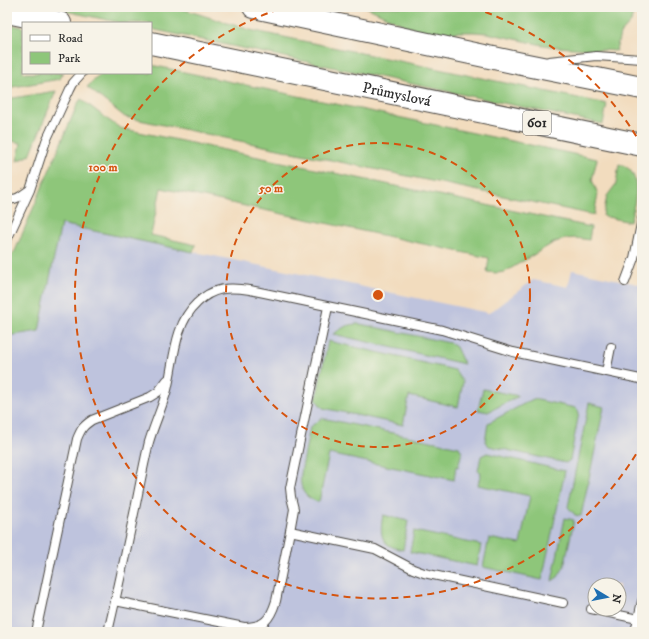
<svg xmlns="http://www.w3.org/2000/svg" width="649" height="639" font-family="'IM FELL DW Pica',serif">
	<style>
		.industrial { fill: #bec3dd; fill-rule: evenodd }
		.green { fill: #8ec67a; stroke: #5c7852 }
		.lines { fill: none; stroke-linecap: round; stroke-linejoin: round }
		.lane-casing { stroke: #494641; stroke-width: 10 }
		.primary-casing { stroke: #494641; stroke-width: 24 }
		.lane { stroke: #fff; stroke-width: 8 }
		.primary { stroke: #fff; stroke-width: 22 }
		.ring { fill: none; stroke: #d5540f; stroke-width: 2; stroke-dasharray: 7 5 }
		.labels { text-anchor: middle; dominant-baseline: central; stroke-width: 3; stroke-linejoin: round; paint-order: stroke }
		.shield { fill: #f7f3e8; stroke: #686764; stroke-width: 1 }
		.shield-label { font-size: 14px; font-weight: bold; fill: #2b2b2b }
		.street-label { font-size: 15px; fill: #2b2b2b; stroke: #f7f3e8 }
		.centre { fill: #d5540f; stroke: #f7f3e8; stroke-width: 2 }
		.ring-label { font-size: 12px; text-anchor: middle; font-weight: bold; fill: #d5540f; stroke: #f7f3e8; stroke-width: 3; stroke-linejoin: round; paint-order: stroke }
	</style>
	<rect width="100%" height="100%" fill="#f7f3e8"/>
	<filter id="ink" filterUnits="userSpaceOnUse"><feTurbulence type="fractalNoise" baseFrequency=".025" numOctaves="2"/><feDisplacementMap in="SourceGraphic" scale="8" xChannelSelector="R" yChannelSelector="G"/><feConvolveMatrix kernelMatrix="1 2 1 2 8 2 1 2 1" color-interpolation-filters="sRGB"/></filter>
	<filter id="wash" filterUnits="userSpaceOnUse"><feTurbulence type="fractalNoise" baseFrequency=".012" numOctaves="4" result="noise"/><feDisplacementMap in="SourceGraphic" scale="16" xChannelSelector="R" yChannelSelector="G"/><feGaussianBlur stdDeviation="0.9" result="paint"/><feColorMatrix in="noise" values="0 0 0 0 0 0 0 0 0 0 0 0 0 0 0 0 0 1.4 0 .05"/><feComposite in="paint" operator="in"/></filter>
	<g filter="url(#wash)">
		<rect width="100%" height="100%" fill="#f2dcbe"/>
		<path class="industrial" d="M60,224L489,313L533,280L568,287L572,270L642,285V632H7V336L39,331ZM595,585H619V609H595Z"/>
		<g class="green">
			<polygon points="46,7 176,7 250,30 607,104 603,124 151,29 151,23 122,23"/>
			<polygon points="366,7 634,7 631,22 620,34 616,51 558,47 543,45 487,33 474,32 460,32 441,34 408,27"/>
			<polygon points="7,24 23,27 23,73 63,73 60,79 7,88"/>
			<polygon points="151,65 597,159 592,180 598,194 594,215 125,117 87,87 102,73 151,73"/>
			<polygon points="56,91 30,155 17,161 21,143 7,140 7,99"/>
			<path d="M81,99L107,119L120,128L591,227L589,240C575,237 565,238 553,243L505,272L497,273L487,272L489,258L161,188L151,235L196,245L193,252L61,224L39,331L7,336V260L15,251L78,103Z"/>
			<path d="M619,164C645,170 634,205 630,222L603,216L607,196L616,184Z"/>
			<polygon points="355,324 360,324 450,343 456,347 464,364 333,334 346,326"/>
			<polygon points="328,341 455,370 463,382 458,407 409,396 403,425 323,408 316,400"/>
			<polygon points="483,389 519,396 488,412 478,410"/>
			<polygon points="533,399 576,408 578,410 579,413 570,460 566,463 489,446 485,442 488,423"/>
			<polygon points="589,403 604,407 581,516 575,515 568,507"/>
			<path d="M322,418L459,447L462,452L458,467L456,466L454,480L329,454L319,502C295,496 300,476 304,458C306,447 308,437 310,427Z"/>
			<polygon points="487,453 565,471 542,580 483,567 489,538 520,544 530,496 478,485 481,472 478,471 481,456"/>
			<path d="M383,515L408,521L403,550C381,546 379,536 383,515Z"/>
			<polygon points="565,518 574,520 564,567 558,577 552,581"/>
			<polygon points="414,531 481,545 477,566 410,552"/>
		</g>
	</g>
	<g filter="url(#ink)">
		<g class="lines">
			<g class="lane-casing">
				<g id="lane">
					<polyline points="549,61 596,56 642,59"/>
					<path d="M7,199C16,201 22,195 29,190"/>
					<polyline points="7,240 30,190 46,141 70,89 73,83 82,73"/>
					<polyline points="625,282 634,258 642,219"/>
					<polyline points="606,372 611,347"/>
					<polyline points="290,531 294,509 291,497 290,488 328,307"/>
					<path d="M115,601L244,627C264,627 270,620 276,601L290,531L375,549L413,569L424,573L563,603"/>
					<polyline points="591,609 638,619"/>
					<path d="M36,632L77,439C81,429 83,426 92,420L150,397L158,392L167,380"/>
					<path d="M108,632C118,590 127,547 136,504C140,484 144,463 149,442C154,425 162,408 167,390C174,362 174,324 197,303C213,287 229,287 250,290L442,330L513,352L640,379L642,380"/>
					<polyline points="635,632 642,601"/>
				</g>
			</g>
			<g class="primary-casing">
				<g id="primary">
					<polyline points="254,7 522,64 642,88"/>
					<polyline points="7,12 60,23"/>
					<path id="s1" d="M151,43L642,145"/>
				</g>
			</g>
			<use href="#lane" class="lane"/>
			<use href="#primary" class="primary"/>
		</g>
	</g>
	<g class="ring">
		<circle cx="378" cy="295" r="152"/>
		<path d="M642 444A303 303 0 1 1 282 8M474 8A303 303 0 0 1 642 146"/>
	</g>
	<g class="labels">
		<rect class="shield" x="523" y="111" width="28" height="24" rx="3"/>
		<g class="shield-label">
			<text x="537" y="123">601</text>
		</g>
		<g class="street-label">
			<text stroke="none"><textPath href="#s1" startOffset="251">Průmyslová</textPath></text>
		</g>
	</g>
	<circle cx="378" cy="295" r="6" class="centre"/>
	<g class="ring-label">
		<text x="103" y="171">100 m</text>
		<text x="271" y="192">50 m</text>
	</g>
	<rect width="649" height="639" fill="none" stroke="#f7f3e8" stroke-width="24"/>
	<rect x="22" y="22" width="130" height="52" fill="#f7f3e8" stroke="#a5a39c"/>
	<rect x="30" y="35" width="20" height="6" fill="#ffffff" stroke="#a5a39c"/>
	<text x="58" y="42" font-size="12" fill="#2b2b2b">Road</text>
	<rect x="30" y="52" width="20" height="12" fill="#8ec67a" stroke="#a5a39c"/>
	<text x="58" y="62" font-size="12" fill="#2b2b2b">Park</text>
	<g transform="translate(607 597) rotate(100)"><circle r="19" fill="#f7f3e8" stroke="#a5a39c"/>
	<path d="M0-3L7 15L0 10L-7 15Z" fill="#1f6fb2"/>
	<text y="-6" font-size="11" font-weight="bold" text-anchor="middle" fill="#2b2b2b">N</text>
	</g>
</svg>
